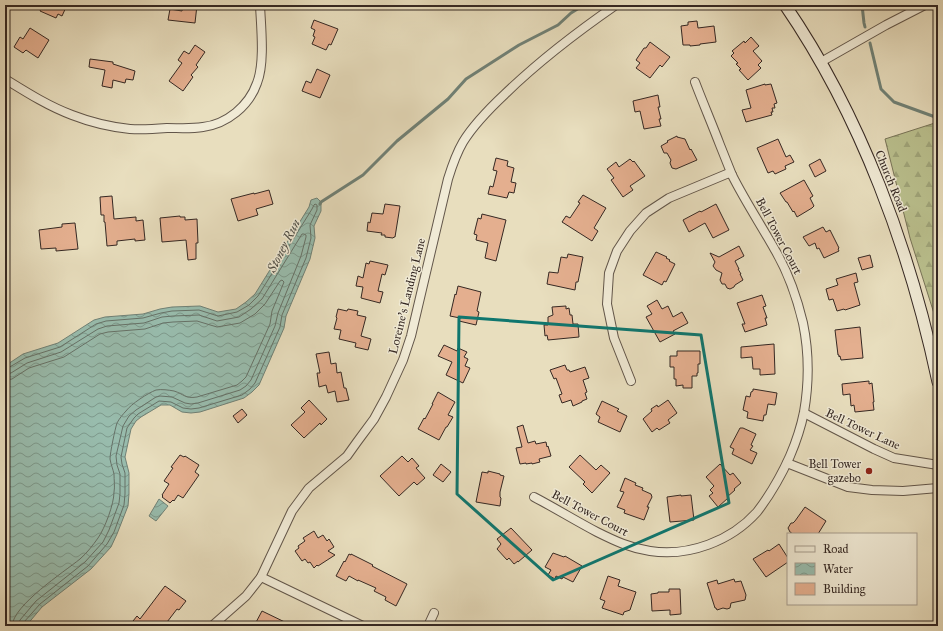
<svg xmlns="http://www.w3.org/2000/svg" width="943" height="631" font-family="'IM FELL Great Primer',serif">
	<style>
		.forest { fill: url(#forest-firs); stroke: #787458 }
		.water { fill: url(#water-waves); stroke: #708176 }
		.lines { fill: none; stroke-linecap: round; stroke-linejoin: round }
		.shore { stroke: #667268; stroke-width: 1 }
		.stream { stroke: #708176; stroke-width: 3 }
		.building { fill: #e4af8f; stroke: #352823 }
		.minor-casing { stroke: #62564a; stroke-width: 10 }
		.secondary-casing { stroke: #352823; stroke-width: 13 }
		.minor { stroke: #f0ead5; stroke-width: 8 }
		.secondary { stroke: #f0ead5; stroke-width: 11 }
		.marked { fill: none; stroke: #0f766e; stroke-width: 3; stroke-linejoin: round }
		.poi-dot { fill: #8f2418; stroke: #f0ead5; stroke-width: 1.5 }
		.labels { text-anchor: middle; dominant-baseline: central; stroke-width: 3; stroke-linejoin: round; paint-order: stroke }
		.street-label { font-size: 12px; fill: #352823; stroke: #f0ead5 }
		.poi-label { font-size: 12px; fill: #352823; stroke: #f0ead5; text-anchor: end }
		.water-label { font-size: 13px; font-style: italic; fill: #4e4d46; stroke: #f0ead5 }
	</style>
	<defs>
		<pattern id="forest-firs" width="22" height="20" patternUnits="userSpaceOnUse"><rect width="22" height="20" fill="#bac08e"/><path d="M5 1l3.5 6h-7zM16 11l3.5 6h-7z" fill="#a0a57a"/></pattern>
		<pattern id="water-waves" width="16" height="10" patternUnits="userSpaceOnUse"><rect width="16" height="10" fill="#98bcad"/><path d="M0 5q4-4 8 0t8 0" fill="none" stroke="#7d998c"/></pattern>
	</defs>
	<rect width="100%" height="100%" fill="#e8debe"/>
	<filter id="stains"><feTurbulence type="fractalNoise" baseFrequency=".005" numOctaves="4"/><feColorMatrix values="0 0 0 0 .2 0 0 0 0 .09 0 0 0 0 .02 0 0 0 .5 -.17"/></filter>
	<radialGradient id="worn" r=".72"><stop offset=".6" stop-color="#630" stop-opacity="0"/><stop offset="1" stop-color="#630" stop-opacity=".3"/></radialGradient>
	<polygon class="forest" points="938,122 938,326 910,238 885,139"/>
	<g class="water">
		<polygon points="317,198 321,202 321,211 314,226 315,238 310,259 286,316 284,328 259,385 252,392 244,398 200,412 191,413 182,412 170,405 161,405 141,417 136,421 131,429 125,457 129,473 129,494 128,506 117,534 111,547 91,569 42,607 26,626 5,626 5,366 23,354 58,343 94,320 105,317 143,314 160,309 172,307 200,306 218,312 236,309 246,302 255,294 309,207 311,200"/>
		<polygon points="159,499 168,506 156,521 149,516"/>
	</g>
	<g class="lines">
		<g class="shore">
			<polyline points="5,369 8,368 25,358 60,347 96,324 106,321 143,318 161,313 172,311 199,310 218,316 237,312 249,305 258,296 312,209 314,205 315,204 317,205 317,210 310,225 311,238 306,258 282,315 280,327 255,383 250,389 242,395 199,408 191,409 183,408 171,402 159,401 138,414 134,418 127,428 121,457 122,464 125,473 125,494 124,505 114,532 107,544 88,566 40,604 24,622 23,626"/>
			<polyline points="5,374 11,373 27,363 61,352 98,329 107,326 144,323 162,317 173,316 199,315 217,321 239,317 251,309 262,299 302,234 304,234 306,235 306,237 301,256 278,313 275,326 251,380 246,386 240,390 198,403 191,404 185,403 172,397 160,396 156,397 136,410 129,416 123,426 116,456 117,465 120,474 120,494 119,503 109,530 103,542 85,562 36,601 20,620 18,626"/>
			<path d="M5,380L12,379L29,368L64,357L100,334L108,332L145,329L163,323L173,322L197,321L217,327L240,323L255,314L265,304L280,281L282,280L284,282L272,311L270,324L246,377L242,381L237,385L197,397C185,399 184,394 174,391C169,390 161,389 156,390C148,393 131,404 126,411C123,414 119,419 117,423C115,429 110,453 110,459C111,465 113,469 114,474C114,480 115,487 114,492C114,504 105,528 98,538C93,545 87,553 80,559C64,572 13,605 12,626"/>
		</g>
		<g class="stream">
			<polyline points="862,5 864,23 865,27"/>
			<polyline points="870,43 881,89 894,102 938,118"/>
			<polyline points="320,204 321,202 363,175 397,141 448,99 466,79 519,45 558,25 571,13 584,5"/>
		</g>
	</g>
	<g class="building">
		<polygon points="43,5 67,5 62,16 58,14 56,18 40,11"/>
		<polygon points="183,5 197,5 195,23 168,20 170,9 182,11"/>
		<polygon points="314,20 338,29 331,45 329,44 326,50 312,44 315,37 313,36 315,30 311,28"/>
		<polygon points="697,21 698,28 714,26 716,42 700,44 700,45 690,46 690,45 683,45 681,26 688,25 688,22"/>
		<polygon points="30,28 49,40 38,58 26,50 23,53 14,47 20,37 23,39"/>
		<polygon points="751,37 759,46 753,51 762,61 758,65 761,68 748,80 739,70 741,69 736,64 738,63 731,56 734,53 732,51 744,41 745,43"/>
		<polygon points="650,42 670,57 662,67 660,65 650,78 636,68 640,63 636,60 644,48 646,48"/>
		<polygon points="195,45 205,52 196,65 198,67 191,75 193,77 183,91 169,81 182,63 178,60 184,51 189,54"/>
		<polygon points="90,59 113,62 113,64 135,71 133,80 126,79 125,83 113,80 112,88 102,86 105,70 89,67"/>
		<polygon points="317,69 330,75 320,98 302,91 306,81 311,83"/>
		<polygon points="765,84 765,85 771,84 777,103 774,104 775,108 772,108 773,112 771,112 772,115 746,122 742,110 751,108 746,90"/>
		<polygon points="658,95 660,107 658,107 661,119 659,119 661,126 644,129 640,111 635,112 633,101"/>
		<polygon points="677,136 677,137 685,139 690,150 691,149 697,160 676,169 672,168 670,163 671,160 667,153 664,153 661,146 668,142 667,141"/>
		<polygon points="778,139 786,157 790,155 794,162 785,166 786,169 775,174 773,171 768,173 757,148"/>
		<polygon points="496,158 508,161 507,166 514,168 511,182 516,183 514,193 509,192 507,198 488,194 490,186 493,187 497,171 493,170"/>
		<polygon points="630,159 633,162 634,161 645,176 630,186 633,190 623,197 611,180 614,178 607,169 616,162 619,167"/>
		<polygon points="820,159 826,171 815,177 809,165"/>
		<polygon points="804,180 813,196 810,198 814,206 812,208 797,217 794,211 793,212 787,202 786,202 780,193"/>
		<polygon points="269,190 273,204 256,209 258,215 238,221 231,199 254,193 254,194"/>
		<polygon points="583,195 606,208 594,228 598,231 592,241 562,222 566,216 570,218 580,203 578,202"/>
		<polygon points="112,196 114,219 136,217 136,221 143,220 145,240 135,241 135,239 117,241 117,245 107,246 105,222 104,222 104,215 101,215 100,197"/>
		<polygon points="385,204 400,206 395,237 394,237 393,238 385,237 385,235 381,235 382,233 367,231 368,222 370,223 372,213 383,214"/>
		<polygon points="716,204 729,230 713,238 705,223 689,232 683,220 700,211 701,212"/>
		<polygon points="482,214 506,220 496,261 485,258 488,243 476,240 477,235 474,234 478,218 481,219"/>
		<polygon points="180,216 180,217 185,217 185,220 197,219 198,243 196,243 196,259 188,260 186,240 162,242 160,218"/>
		<polygon points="75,223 78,249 56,251 56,248 41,249 39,230 62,227 62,224"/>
		<polygon points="823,227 826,232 830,230 839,248 838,249 839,251 824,258 819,248 817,249 815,243 809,246 803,237"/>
		<polygon points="739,246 744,256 735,261 739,269 738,269 741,274 740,274 743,280 735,285 734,287 730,289 727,288 725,284 722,284 720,280 722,273 716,270 713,266 715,262 710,253 719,257"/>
		<polygon points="656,252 667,257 666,258 670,260 669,261 675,264 666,282 664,281 662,285 643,275"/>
		<polygon points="568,254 583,257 578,282 576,282 575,290 547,284 549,272 558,273 561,257 567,258"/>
		<polygon points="870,255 873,267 862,270 858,258"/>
		<polygon points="370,261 388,265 385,275 382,274 378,291 383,292 380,303 361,298 363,287 356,286 358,276 363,278 366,263 369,264"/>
		<polygon points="856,273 858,282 854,283 860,305 845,310 844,309 837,311 833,299 829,300 826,289 838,285 836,279"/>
		<polygon points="458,286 481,292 477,311 479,312 476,325 459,321 460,318 450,316 455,294 456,295"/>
		<polygon points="762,295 766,306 763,307 767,318 765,318 767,325 745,332 742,324 745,324 737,303"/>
		<polygon points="657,300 662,309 668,306 673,317 682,312 688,323 673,331 675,334 660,342 646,317 652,314 647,306"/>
		<polygon points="566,306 566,309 569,308 570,315 572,315 573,324 578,324 579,337 548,340 547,335 545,336 544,325 548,325 548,317 553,315 552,307"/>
		<polygon points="338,309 347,311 348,309 358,311 357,315 366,317 361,336 371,339 368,350 355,347 356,343 339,339 341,330 334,329 337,318 336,317"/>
		<polygon points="860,327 863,358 841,360 840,356 839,357 839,355 838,355 835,330"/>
		<polygon points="774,344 775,374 760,375 760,369 753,369 752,357 741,358 741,347"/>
		<polygon points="444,345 457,351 458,348 467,352 464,357 468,359 465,366 470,368 463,383 446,375 452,362 438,356"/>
		<polygon points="677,351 700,351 700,364 698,364 698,373 697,373 697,376 692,376 692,388 683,388 683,385 676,386 676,379 674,379 674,367 670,367 670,356 677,356"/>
		<polygon points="329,352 331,364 336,363 337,373 341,372 344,388 346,388 349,400 337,402 335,391 328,393 326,385 319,387 317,373 320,373 316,354"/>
		<polygon points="565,365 567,370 569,370 570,372 585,367 589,378 583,380 587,392 585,393 587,399 582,401 582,402 573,406 571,400 562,403 559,395 562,394 556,378 554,379 550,370"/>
		<polygon points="869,381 869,384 872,383 874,402 873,402 874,410 855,412 854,405 851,406 850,394 843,395 842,384"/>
		<polygon points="753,389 777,393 775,405 768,404 766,415 764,415 763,421 747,418 748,412 743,410 746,396 750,397 751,392 753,391"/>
		<polygon points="438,392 455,402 448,415 453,417 447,427 446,427 439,440 418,429 424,418 425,419 433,404 432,404"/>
		<polygon points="309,400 327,419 321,425 320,423 304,438 291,425 305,412 301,408"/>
		<polygon points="668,400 677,413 668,420 670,423 659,430 657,428 652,432 643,419 652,411 651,409 657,405 658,407"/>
		<polygon points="602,401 619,409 617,411 627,416 620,432 598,422 600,417 596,414"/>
		<polygon points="242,409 247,415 238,423 233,416"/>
		<polygon points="523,425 528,443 535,441 536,444 546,442 547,447 548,446 551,456 539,459 540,462 532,464 532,463 526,464 526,463 520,464 516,448 522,447 517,427"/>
		<polygon points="740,428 743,428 756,434 751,445 753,446 750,450 757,453 752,464 732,454 734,449 730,447"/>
		<polygon points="180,455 184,457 185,456 199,465 195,472 199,475 183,498 178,495 174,501 173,500 170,503 162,497 163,496 162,495 169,484 164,481 173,468 171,467"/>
		<polygon points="580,455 596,470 601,465 610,473 592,493 583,484 585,482 569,467"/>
		<polygon points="402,456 408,462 412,458 419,466 416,468 425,478 417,485 414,482 399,496 380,476"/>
		<polygon points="441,464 451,472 443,482 433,475"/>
		<polygon points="720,464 730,475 733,473 741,483 734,489 735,490 727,497 728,498 718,507 709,496 713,493 710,490 714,486 706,477"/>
		<polygon points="488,471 500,474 500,475 504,476 500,492 500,497 501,498 500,506 476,502 482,472 488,473"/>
		<polygon points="625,478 636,483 635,485 643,488 642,490 651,494 652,497 647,507 649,507 644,520 624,513 625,510 617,507 624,492 620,491"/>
		<polygon points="681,495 681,496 691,495 694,520 670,522 667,497"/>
		<polygon points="805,507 826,521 818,534 793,534 790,532 788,528 791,523 793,523 795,521"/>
		<polygon points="511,528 532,550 518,562 518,561 514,564 509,558 507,560 497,549 501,544 497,539"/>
		<polygon points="314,531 318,538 323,535 327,541 329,539 334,547 328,551 335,555 318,566 317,565 314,568 310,562 308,563 305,559 302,561 295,551 299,548 298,546 305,541 303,538"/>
		<polygon points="779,544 788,558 788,562 766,577 753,559 768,550 769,551"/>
		<polygon points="553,553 564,557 565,556 582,566 573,582 563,577 562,579 556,576 555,579 548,575 551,570 545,567"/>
		<polygon points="349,554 351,555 351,554 373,565 372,566 407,584 396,606 385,600 386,597 374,591 376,588 358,580 358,581 349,576 346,581 336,576 344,561 345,562"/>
		<polygon points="608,576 620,580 618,586 636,592 630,610 624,612 623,615 602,608 605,601 600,599"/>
		<polygon points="734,579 735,582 741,581 746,595 745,600 731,603 730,608 727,609 723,608 717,610 716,608 715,608 707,583 717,580 718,584"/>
		<polygon points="165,586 186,601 179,610 177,609 164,626 129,626 137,616 140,619"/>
		<polygon points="669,589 680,589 681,614 670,615 670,610 652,611 651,594 658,593 658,592 669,592"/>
		<polygon points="262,611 293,626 254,626"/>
	</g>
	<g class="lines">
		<g class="minor-casing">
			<g id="minor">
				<polyline points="821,62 886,25 925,5"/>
				<path d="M5,79C26,92 48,106 72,115C90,122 111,127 130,129C142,130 155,129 167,128C179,128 191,129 203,127C227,124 249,106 257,83C265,63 261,27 260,5"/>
				<polyline points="631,381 614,338 607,304 609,273 617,251 630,231 646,213 669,198 729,173 732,175"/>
				<polyline points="804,413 874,449 894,458 938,465"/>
				<polyline points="787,463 848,487 872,490 903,491 938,488"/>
				<path d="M534,497C555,508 576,521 597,532C615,541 630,548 650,551C689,557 731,541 757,512C770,495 781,476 790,456C796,442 801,427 804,412C809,383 809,352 803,323C797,298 788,272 775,250C761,225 745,201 732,175C728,165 724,155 720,145C712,124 703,103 695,82"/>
				<polyline points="261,577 363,626"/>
				<path d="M212,626L246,596L261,577L292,511L309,488L347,456L357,442L374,419L386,397L403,360L411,336L448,179C452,166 456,154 463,142C474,124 489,109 505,94C539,61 577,32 616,5"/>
				<polyline points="428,626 434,613"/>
			</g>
		</g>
		<g class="secondary-casing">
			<path id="secondary" d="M785,5C861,116 910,250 938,382"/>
		</g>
		<use href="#minor" class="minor"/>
		<use href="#secondary" class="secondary"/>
	</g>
	<path class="marked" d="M459,317L701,335L729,503L553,580L457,494Z"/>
	<circle class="poi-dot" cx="869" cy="471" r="4"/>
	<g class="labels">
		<g class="street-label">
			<text transform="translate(891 181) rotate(68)">Church Road</text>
			<text transform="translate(779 236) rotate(62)">Bell Tower Court</text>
			<text transform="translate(407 296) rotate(-76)">Loreine's Landing Lane</text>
			<text transform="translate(863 429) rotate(25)">Bell Tower Lane</text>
			<text transform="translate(590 513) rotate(28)">Bell Tower Court</text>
		</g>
		<g class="poi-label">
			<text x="861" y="464">Bell Tower<tspan x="861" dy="14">gazebo</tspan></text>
		</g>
		<g class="water-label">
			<text transform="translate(284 246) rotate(-63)">Stoney Run</text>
		</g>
	</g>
	<rect width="943" height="631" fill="none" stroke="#e8debe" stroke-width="20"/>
	<rect x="6" y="6" width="931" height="619" fill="none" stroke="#352823" stroke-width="2"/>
	<rect x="10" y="10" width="923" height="611" fill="none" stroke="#352823"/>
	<rect x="787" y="533" width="130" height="72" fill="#f0ead5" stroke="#a59c8e"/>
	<rect x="795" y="546" width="20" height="6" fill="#f0ead5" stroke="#a59c8e"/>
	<text x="823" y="553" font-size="12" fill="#352823">Road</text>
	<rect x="795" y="563" width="20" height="12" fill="url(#water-waves)" stroke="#a59c8e"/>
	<text x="823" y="573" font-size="12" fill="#352823">Water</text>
	<rect x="795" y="583" width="20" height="12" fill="#e4af8f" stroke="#a59c8e"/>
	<text x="823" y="593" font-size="12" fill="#352823">Building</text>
	<rect width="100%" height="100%" filter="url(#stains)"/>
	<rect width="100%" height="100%" fill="url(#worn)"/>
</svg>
